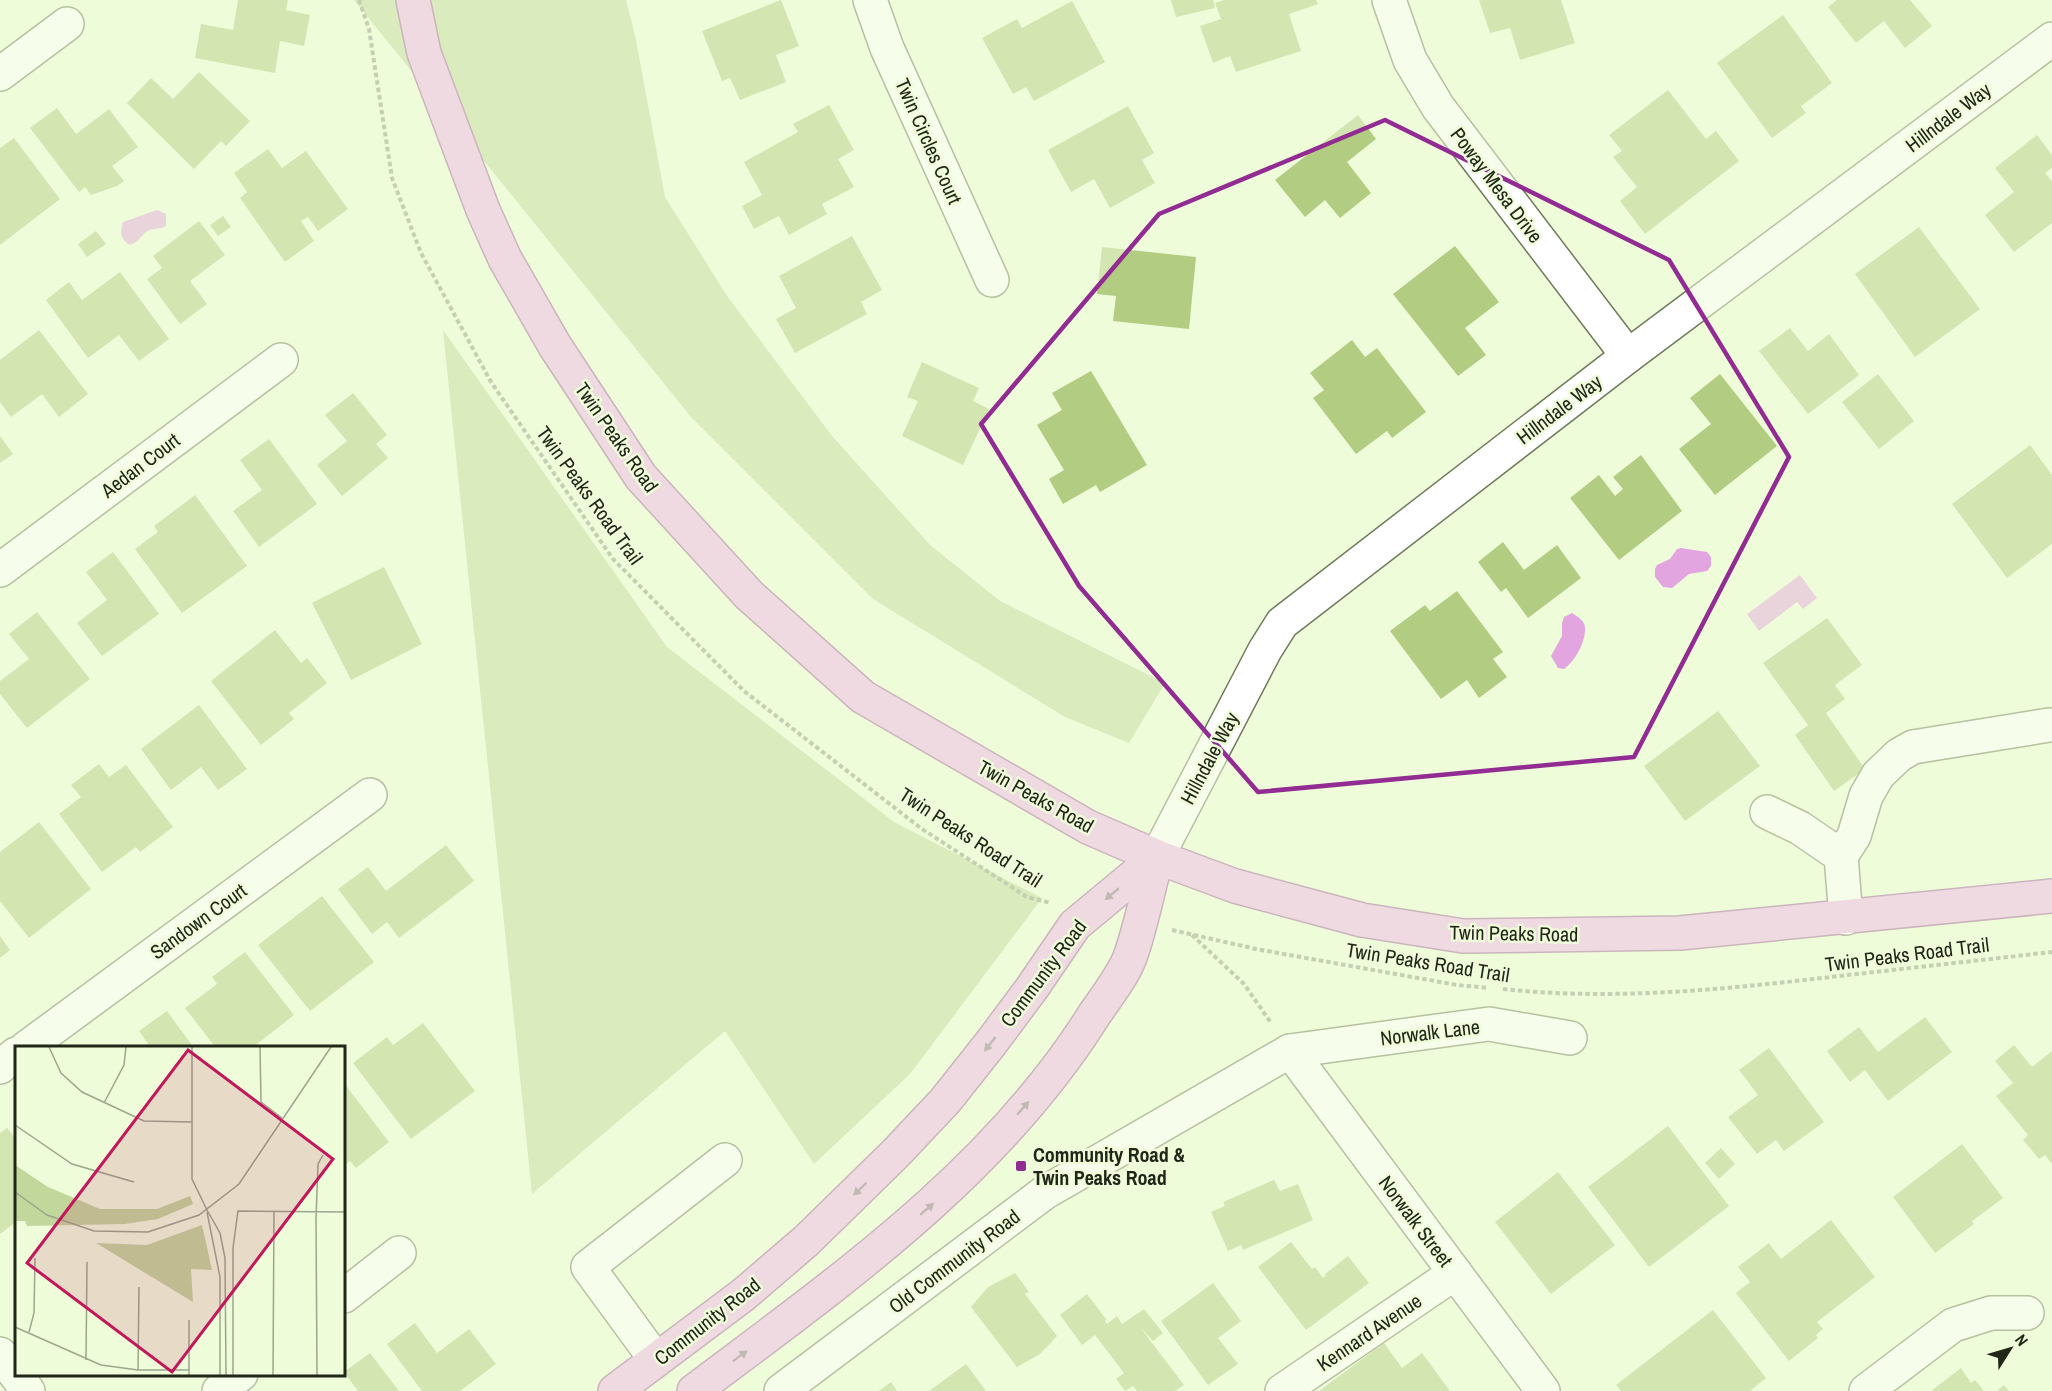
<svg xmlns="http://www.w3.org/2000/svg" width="2052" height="1391" font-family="'Archivo Narrow',sans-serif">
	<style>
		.green { fill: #c1d79c }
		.water { fill: #e2a5e0 }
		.building { fill: #b2cd82 }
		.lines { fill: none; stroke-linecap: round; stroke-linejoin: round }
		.minor-casing { stroke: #6f7b5c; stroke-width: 36 }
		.major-casing { stroke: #a0609c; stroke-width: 36 }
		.path { stroke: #929c83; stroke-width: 4; stroke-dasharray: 4.5 3; stroke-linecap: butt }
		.minor { stroke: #fff; stroke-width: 33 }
		.major { stroke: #efb2ee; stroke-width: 33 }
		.oneway { fill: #886c84 }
		.marked { fill: none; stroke: #922c92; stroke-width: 4.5; stroke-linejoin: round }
		.poi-dot { fill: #922c92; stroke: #eefcd9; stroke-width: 2 }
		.labels { text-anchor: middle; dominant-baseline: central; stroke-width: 5; stroke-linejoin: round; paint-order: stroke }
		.street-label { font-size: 20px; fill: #212619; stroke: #eefcd9 }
		.poi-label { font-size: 20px; font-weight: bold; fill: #212619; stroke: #eefcd9; text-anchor: start }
		.inset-road { fill: none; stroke: #9ca68c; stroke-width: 1.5 }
		.view { fill: #c2185b; fill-opacity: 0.15; stroke: #c2185b; stroke-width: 3 }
		.inset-edge { fill: none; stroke: #212619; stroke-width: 3 }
	</style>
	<rect width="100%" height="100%" fill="#eefcd9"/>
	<g class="green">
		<polygon points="354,0 626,0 635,35 665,197 727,296 832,436 930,545 1000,601 1165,683 1129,743 1065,717 873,599 691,417"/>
		<polygon points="443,330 667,647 894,822 1042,898 910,1074 814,1164 725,1031 532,1194"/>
	</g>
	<g class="water">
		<path d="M157,210L166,214V226C160,230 152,227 146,232C140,237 139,242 130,245C120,239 120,233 123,222Z"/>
		<polygon points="1681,548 1707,552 1711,557 1711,566 1707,571 1689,574 1672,588 1663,587 1655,577 1655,569 1657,565 1670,559 1677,549"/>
		<polygon points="1800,575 1817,598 1803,609 1797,602 1759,631 1747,614"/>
		<path d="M1572,613C1578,617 1584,620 1585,627C1586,642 1575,661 1564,669L1558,668L1551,656L1562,636V623L1564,617Z"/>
	</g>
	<g class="building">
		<polygon points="238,0 288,0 286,10 310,15 304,46 280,41 275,73 195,58 201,24 233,30"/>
		<polygon points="781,0 799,46 776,55 786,82 740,100 730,78 722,81 702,31"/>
		<polygon points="1171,0 1213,0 1215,8 1176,17"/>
		<polygon points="1224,0 1316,0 1318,4 1289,14 1301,51 1236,72 1230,56 1213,63 1200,26 1221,19 1215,3"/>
		<polygon points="1479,0 1561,0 1575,43 1520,60 1510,28 1490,33"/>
		<polygon points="1837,0 1910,0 1932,26 1905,48 1884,21 1856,43 1828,7"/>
		<polygon points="1072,1 1105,62 1034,101 1026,87 1013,94 982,38 1017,19 1022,28"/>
		<polygon points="1783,15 1832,83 1801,106 1806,113 1772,138 1717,63"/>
		<polygon points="199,72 250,121 226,146 221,141 194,169 127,103 151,78 173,99"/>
		<polygon points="1668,90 1706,139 1716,131 1739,161 1645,234 1620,201 1637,187 1613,157 1622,151 1609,135"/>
		<polygon points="829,105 854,150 838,159 854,187 822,204 827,214 789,235 779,216 754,229 742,206 762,195 744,162 798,132 793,124"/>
		<polygon points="1128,106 1154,153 1142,160 1155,183 1110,208 1094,179 1071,192 1048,150"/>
		<polygon points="57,108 76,134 109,109 138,147 112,166 124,181 117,186 91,195 85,187 79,192 30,128"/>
		<polygon points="1358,115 1376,139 1347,162 1371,193 1340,218 1325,200 1305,217 1275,180"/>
		<polygon points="2037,135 2052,155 2052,168 2045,173 2052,181 2052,223 2014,252 1985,215 2014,192 1995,168"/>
		<polygon points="14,138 60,199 0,245 0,148"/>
		<polygon points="268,149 282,168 306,151 348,209 318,231 308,217 301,221 314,241 285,262 240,198 247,192 234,173"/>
		<polygon points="223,216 231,227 218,236 210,225"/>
		<polygon points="199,221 225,255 190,281 207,304 180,324 147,279 162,268 153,256"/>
		<polygon points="1919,227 1980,309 1915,357 1855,274"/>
		<polygon points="96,231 106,244 87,257 78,244"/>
		<polygon points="852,236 882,290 861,302 867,314 795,353 776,319 796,308 779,276"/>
		<polygon points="1455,246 1499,302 1465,328 1486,355 1458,376 1393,294"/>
		<polygon points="1102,247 1196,257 1189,329 1113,321 1116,296 1097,294"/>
		<polygon points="120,272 169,339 139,361 119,335 88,358 46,300 69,282 82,300"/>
		<polygon points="1790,328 1808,351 1829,334 1859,375 1808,414 1759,351"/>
		<polygon points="39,330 88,394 59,417 42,394 11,417 0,402 0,360"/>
		<polygon points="1352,340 1365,357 1377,348 1426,412 1392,438 1387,431 1356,454 1313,398 1324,390 1310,373"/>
		<polygon points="922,362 979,388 973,401 989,409 963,465 902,436 918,401 907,397"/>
		<polygon points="1091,371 1147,465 1100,492 1096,485 1063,504 1049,479 1064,470 1037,425 1062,410 1052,393"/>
		<polygon points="1720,374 1777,446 1715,495 1679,449 1711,424 1690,398"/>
		<polygon points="1878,374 1914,421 1879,449 1842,402"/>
		<polygon points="353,393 387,435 376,444 388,458 342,496 317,465 347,441 325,415"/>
		<polygon points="0,436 13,454 0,463"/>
		<polygon points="269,439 317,504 259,547 233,511 262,490 240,460"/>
		<polygon points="2030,445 2052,475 2052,544 2007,578 1952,504"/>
		<polygon points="1641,455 1682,511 1619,560 1570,498 1599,475 1615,496 1623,489 1613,477"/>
		<polygon points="195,495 247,566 182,613 135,549 158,532 154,526"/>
		<polygon points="1503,542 1524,570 1557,545 1581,578 1528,618 1506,588 1501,592 1478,562"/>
		<polygon points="113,552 159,614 102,656 77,623 107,600 86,572"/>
		<polygon points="384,567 422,644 351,680 312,603"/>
		<polygon points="1457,591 1503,652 1493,659 1507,677 1479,698 1467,680 1441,699 1390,631 1425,605 1430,611"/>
		<polygon points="37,612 90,679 27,728 0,694 0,681 29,659 9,634"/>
		<polygon points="1827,618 1862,665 1835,685 1845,699 1826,713 1865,769 1834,791 1795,735 1808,725 1763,663"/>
		<polygon points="275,630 301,663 307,658 327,683 289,713 294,719 261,745 211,681"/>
		<polygon points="199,705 247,769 218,790 201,767 171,790 141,749"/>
		<polygon points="1718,711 1760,766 1685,821 1644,766"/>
		<polygon points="99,764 109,777 126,765 173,827 140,852 136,847 102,872 59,814 81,797 71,785"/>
		<polygon points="39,822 91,889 29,938 0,901 0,852"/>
		<polygon points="446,845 474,881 399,938 387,922 372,934 338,889 368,867 386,891"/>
		<polygon points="322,896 374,962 310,1011 258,945"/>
		<polygon points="0,936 10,950 0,958"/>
		<polygon points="245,952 294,1015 252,1048 216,1048 185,1008 217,984 212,977"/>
		<polygon points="167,1011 194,1048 151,1048 139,1031"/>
		<polygon points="1925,1017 1952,1052 1888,1101 1865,1070 1850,1082 1827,1051 1859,1027 1878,1052"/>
		<polygon points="423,1023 475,1091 411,1139 353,1063 387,1037 393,1045"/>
		<polygon points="2014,1045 2032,1067 2052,1051 2052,1164 2045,1155 2039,1159 2023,1140 2028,1135 1996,1096 2013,1083 1995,1061"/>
		<polygon points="1769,1048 1824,1122 1784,1151 1776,1140 1757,1154 1728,1117 1758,1095 1739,1070"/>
		<polygon points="344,1083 389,1142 356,1168 350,1161 344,1165"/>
		<polygon points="1668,1126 1729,1206 1649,1267 1588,1187"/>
		<polygon points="7,1128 16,1139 16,1222 0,1234 0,1133"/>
		<polygon points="1962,1144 2003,1198 1972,1221 1974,1224 1935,1253 1893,1197"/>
		<polygon points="1721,1148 1735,1164 1719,1179 1705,1163"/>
		<polygon points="1558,1172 1615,1245 1551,1294 1495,1222"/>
		<polygon points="1274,1180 1280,1191 1298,1184 1313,1220 1243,1250 1241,1245 1228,1251 1211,1212 1225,1206 1223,1202"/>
		<polygon points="1831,1220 1875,1277 1817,1322 1823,1329 1816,1335 1818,1338 1789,1361 1736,1293 1750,1282 1738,1267 1769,1243 1781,1259"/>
		<polygon points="1291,1242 1312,1269 1315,1267 1323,1278 1326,1275 1325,1274 1348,1256 1369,1283 1306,1330 1258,1267"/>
		<polygon points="1015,1273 1029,1292 1025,1294 1057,1336 1040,1354 1017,1367 971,1307 988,1287"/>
		<polygon points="1213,1283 1241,1321 1218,1338 1238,1364 1208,1385 1161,1321"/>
		<polygon points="1087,1294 1106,1319 1105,1321 1107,1324 1117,1316 1122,1324 1144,1309 1163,1333 1153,1341 1140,1327 1184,1385 1175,1391 1137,1391 1133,1386 1125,1391 1116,1379 1124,1373 1095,1335 1082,1345 1060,1315"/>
		<polygon points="1713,1310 1766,1378 1750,1391 1621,1391 1616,1385"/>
		<polygon points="415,1323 437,1353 469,1329 496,1364 460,1391 422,1391 387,1344"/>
		<polygon points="1384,1343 1402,1368 1422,1353 1450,1391 1319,1391"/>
		<polygon points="370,1353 399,1391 358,1391 344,1372"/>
		<polygon points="966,1364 986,1391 929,1391"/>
		<polygon points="1961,1368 1971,1383 1975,1380 1984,1391 1931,1391"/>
		<polygon points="891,1382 897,1391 879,1391"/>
		<polygon points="2004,1385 2009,1391 1997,1391"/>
	</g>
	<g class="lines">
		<g class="minor-casing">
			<g id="minor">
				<polyline points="870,0 887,48 992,280"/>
				<polyline points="1389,0 1410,60 1438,107 1628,356"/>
				<polyline points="0,74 67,24"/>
				<polyline points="0,570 281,360"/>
				<polyline points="1767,812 1800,828 1841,856 1854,836 1866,796 1878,775 1899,755 1913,747 2049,725"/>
				<polyline points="1841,856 1846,918"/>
				<polyline points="1157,857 1265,650 1282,623 1628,356 2052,39"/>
				<polyline points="26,1048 370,795"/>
				<polyline points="1290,1051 1543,1391"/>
				<polyline points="0,1067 16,1054"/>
				<polyline points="344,1296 399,1253"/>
				<polyline points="0,1354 28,1391"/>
				<polyline points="656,1360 588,1267 725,1160"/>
				<polyline points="219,1391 241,1374"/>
				<polyline points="781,1391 1044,1193 1290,1051 1489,1024 1570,1038"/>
				<polyline points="1282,1391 1455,1273"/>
				<polyline points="1866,1391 1953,1325 1991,1313 2027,1313"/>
			</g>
		</g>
		<g class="major-casing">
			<g id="major">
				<polyline points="413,0 424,53 483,210 505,259 555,346 641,477 749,595 863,697 1088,827 1157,857 1235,886 1362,920 1463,936 1680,933 2052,896"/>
				<polyline points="615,1391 743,1295 806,1241 895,1154 945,1101 991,1043 1032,988 1075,925 1157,857"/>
				<path d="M694,1391C840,1281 995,1173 1094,1015C1105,999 1124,974 1130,957C1141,927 1148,889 1157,857"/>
			</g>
		</g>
		<g class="path">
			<polyline points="359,0 369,29 392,178 421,253 491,382 613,559 744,691 922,829 1027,897 1051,903"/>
			<polyline points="1172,930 1256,949 1457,985 1489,988"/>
			<polyline points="1192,935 1244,984 1271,1023"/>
			<path d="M1503,989C1615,1001 1728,989 1839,976C1910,968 1981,960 2052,952"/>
		</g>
		<use href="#minor" class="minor"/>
		<use href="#major" class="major"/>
	</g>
	<defs><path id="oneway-solid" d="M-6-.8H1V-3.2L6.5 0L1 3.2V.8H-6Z" transform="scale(1.5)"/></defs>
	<g class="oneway">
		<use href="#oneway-solid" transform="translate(1112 894) rotate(140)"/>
		<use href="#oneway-solid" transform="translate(990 1044) rotate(128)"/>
		<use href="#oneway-solid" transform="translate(1023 1108) rotate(-49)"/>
		<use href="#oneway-solid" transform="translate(860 1189) rotate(136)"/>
		<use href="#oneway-solid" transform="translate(927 1209) rotate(-41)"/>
		<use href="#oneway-solid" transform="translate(740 1356) rotate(-37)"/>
	</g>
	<path d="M0 0H2052V1391H0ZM1385,120L1669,260L1789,457L1634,757L1258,792L1079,586L981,424L1159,214Z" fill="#eefcd9" fill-opacity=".55" fill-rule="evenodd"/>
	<path class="marked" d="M1385,120L1669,260L1789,457L1634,757L1258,792L1079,586L981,424L1159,214Z"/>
	<rect class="poi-dot" x="1015" y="1160" width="12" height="12" rx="3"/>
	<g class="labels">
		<g class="street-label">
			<text transform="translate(1948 117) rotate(-37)">Hillndale Way</text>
			<text transform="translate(929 141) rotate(66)">Twin Circles Court</text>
			<text transform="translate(1497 185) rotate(53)">Poway Mesa Drive</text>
			<text transform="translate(1559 409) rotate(-37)">Hillndale Way</text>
			<text transform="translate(617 437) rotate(55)">Twin Peaks Road</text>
			<text transform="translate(140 465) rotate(-37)">Aedan Court</text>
			<text transform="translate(590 495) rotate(54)">Twin Peaks Road Trail</text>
			<text transform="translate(1209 758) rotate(-62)">Hillndale Way</text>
			<text transform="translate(1036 796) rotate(29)">Twin Peaks Road</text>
			<text transform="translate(971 837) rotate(33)">Twin Peaks Road Trail</text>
			<text transform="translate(198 921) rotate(-36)">Sandown Court</text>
			<text transform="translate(1514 933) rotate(1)">Twin Peaks Road</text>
			<text transform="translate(1907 954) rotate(-7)">Twin Peaks Road Trail</text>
			<text transform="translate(1428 962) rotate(9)">Twin Peaks Road Trail</text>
			<text transform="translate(1043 973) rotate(-53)">Community Road</text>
			<text transform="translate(1430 1032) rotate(-7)">Norwalk Lane</text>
			<text transform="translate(1416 1221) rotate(53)">Norwalk Street</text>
			<text transform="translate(954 1261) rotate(-37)">Old Community Road</text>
			<text transform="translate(707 1321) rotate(-38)">Community Road</text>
			<text transform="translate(1369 1332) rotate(-34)">Kennard Avenue</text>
		</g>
		<g class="poi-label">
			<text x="1033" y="1154">Community Road &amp;<tspan x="1033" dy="23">Twin Peaks Road</tspan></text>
		</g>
	</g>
	<g transform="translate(15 1046)">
		<rect width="330" height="330" fill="#eefcd9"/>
		<path d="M0,119L33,141L85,163H142L175,150L178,158L143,173L110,178L12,180L10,175H0ZM187,179L197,224L176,223L178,256L81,197L132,199Z" fill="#c1d79c"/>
		<path class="inset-road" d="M34,1L46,27L67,46L129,75L177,76M177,1V133L192,164M245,1L246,56L267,72M89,57L109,19L111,1M0,79L57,118L119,136M0,146L32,169L79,185L133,186L184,169L224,138L316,1M192,164L205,187L210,212L211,329M192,166L205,231V329M174,274V329M0,281L86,319L123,324H174M14,286L19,267L20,212M71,314L72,216M123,324L124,241M218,329V202L223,165L330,166M258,329L259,166M302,329L301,173L303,118L308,109"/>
		<path class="view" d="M173,4L318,113L157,326L12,217Z"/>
		<rect width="330" height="330" class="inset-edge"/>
	</g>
	<g transform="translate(2010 1349) rotate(53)" stroke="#eefcd9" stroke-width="4.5" paint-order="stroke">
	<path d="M0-4.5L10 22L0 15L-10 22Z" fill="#212619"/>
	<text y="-9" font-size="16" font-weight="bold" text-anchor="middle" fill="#212619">N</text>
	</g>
</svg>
